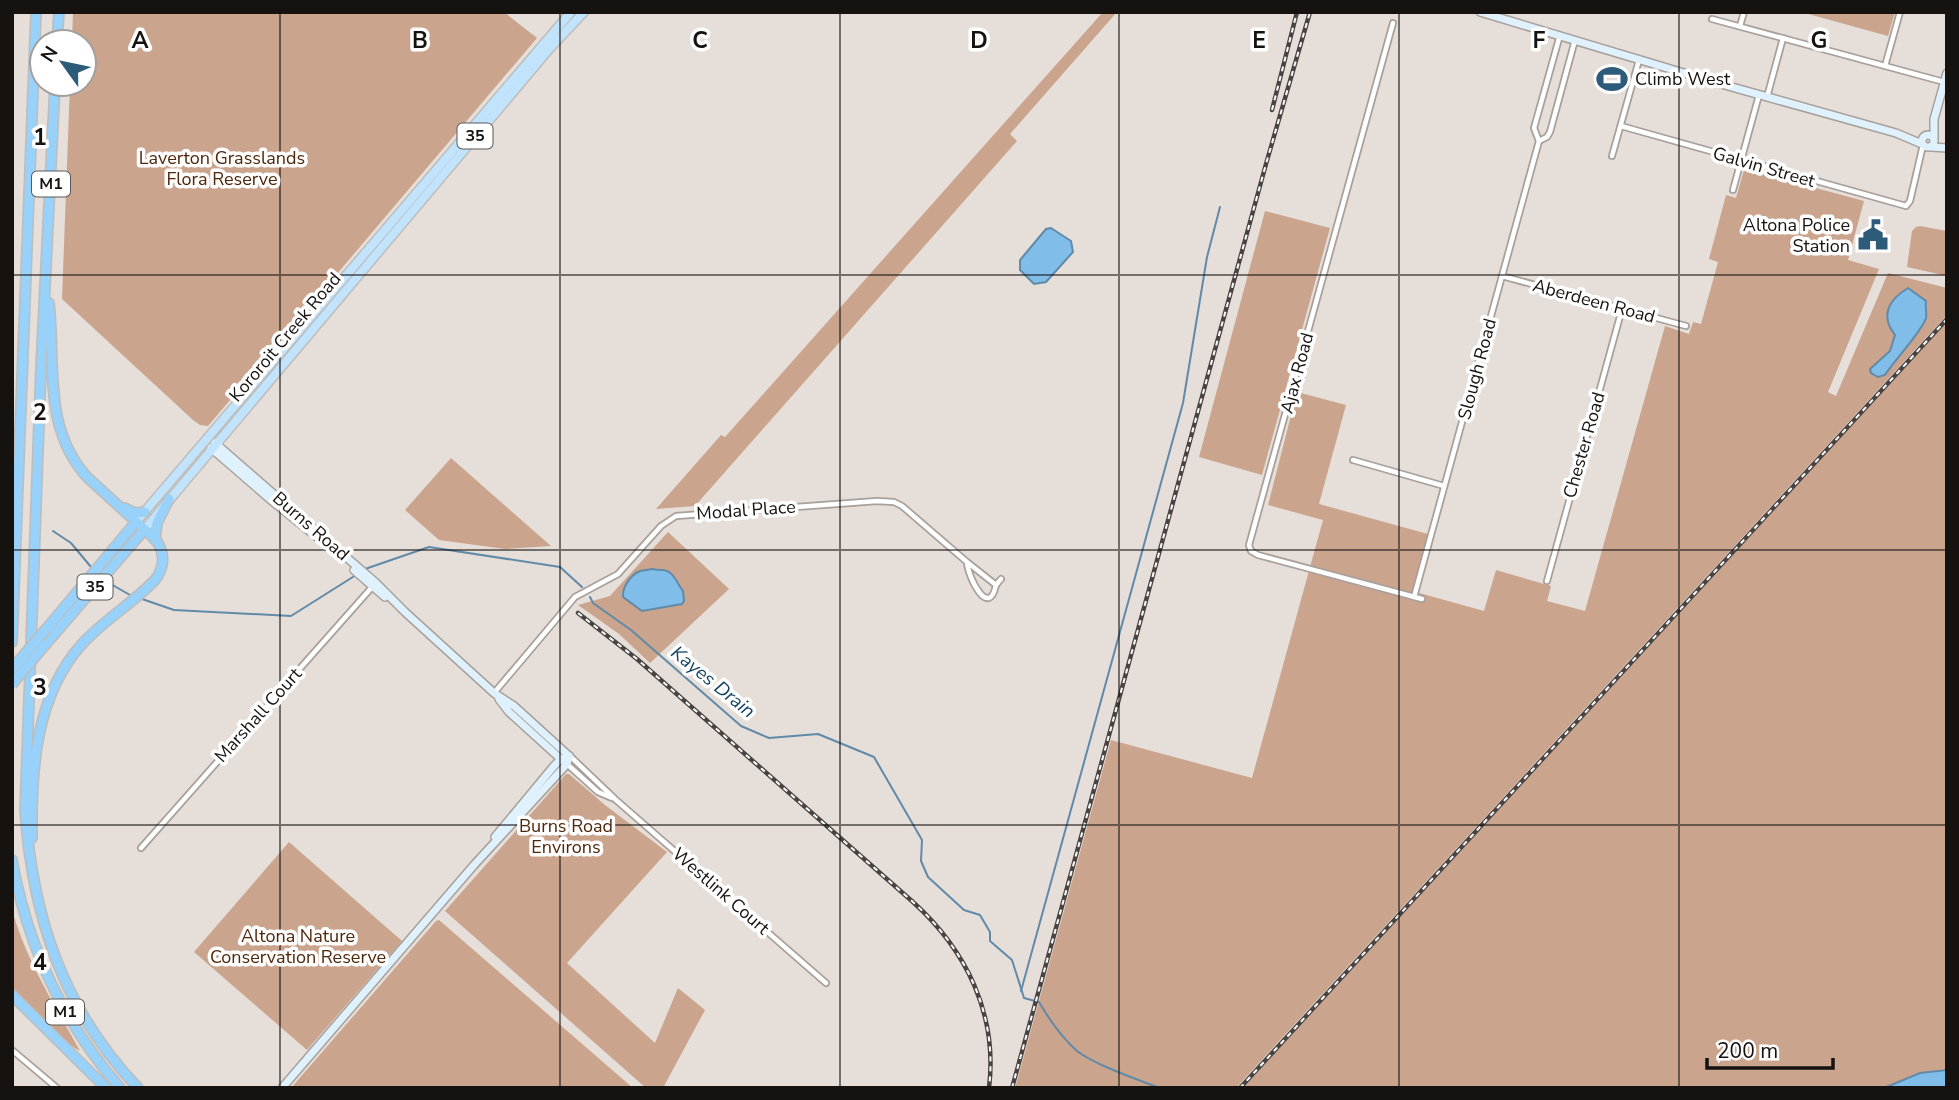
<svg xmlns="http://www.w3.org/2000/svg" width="1959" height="1100" font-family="'Nunito Sans',sans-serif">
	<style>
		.green { fill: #caa48d }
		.water { fill: #80bde9; stroke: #608aa8; stroke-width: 2 }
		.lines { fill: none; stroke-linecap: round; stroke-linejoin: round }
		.stream { stroke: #608aa8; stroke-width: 2 }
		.street-casing { stroke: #a7a09b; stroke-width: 8 }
		.secondary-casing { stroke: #a7a09b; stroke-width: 10 }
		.primary-casing { stroke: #bdbdbc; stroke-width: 11 }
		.highway-casing { stroke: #bdbdbc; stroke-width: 12 }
		.street { stroke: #fff; stroke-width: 4.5 }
		.secondary { stroke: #e0f1fe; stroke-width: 7 }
		.primary { stroke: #c1e3fc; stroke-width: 8 }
		.highway { stroke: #98d1fa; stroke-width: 9 }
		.rail-casing { stroke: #494442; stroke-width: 4.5 }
		.rail { stroke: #fff; stroke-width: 2; stroke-dasharray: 5; stroke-linecap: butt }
		.highway-bridge-casing { stroke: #bdbdbc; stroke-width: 12; stroke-linecap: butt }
		.highway-bridge { stroke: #98d1fa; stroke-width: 9 }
		.grid { fill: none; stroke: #151210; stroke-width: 2; stroke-opacity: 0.55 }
		.labels { text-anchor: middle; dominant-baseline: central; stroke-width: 7; stroke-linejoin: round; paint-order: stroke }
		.shield { fill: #fff; stroke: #5b5958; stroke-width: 2 }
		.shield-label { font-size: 16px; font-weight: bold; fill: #151210 }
		.poi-label { font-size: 18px; fill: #151210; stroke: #fff; text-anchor: start }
		.park-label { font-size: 18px; fill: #4e2609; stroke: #fff }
		.street-label { font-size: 18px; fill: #151210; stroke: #fff }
		.water-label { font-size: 19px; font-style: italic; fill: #144361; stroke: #fff }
		.grid-label { font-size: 23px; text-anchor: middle; font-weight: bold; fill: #151210; stroke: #fff; stroke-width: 7; stroke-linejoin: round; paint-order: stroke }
	</style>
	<rect width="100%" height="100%" fill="#e6ded9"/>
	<g class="green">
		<polygon points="73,12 504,12 537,38 208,426 200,425 193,420 62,299 70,84 84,84 84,42 72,42"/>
		<polygon points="1103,12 1117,12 1010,134 1017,141 695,506 656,509 721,435 725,437"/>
		<polygon points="1801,12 1895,12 1888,36"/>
		<polygon points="1746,169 1864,201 1848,260 1879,269 1828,392 1836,396 1888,273 1947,288 1947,315 1236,1088 1015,1088 1111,740 1252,778 1323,520 1268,505 1297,392 1346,405 1319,504 1428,534 1412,591 1484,611 1496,570 1551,586 1547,601 1585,611 1665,326 1689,334 1693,322 1701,324 1718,262 1709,259 1726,195 1736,198 1744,170"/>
		<polygon points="1265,211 1330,228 1262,475 1199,457"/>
		<polygon points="1920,226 1947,231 1947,276 1907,267 1912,231 1916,227"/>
		<polygon points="1947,322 1947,1070 1920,1073 1884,1088 1243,1088"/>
		<polygon points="451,458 551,546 505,549 439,540 405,510"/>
		<polygon points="668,532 729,589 650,663 619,634 578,605 610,596"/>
		<polygon points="566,774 569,774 605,805 667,852 567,963 655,1043 678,988 705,1010 663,1088 646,1088 445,911"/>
		<polygon points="289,842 402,941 307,1050 194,952"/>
		<path d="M12,910C26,960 55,1006 80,1051L65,1042L12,988Z"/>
		<polygon points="439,920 633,1088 291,1088 436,921"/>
	</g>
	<g class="water">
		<polygon points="1051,228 1071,241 1073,252 1046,282 1034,284 1020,270 1020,260 1046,229"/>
		<path d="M1908,288L1926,301C1925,306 1927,313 1926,318C1923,330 1893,362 1885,375L1878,377L1871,373L1870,369L1890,351L1895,335C1880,316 1888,300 1908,288Z"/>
		<path d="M652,569C656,570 659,570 663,570C674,571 677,584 683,591L684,601L682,604L642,611L623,597C622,588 630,575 640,571C644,570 648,570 652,569Z"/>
		<polygon points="1947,1070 1947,1088 1884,1088 1920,1073"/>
	</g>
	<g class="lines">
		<g class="stream">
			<polyline points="53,531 71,543 91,567"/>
			<polyline points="365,569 429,547 560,567 582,587"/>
			<polyline points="109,583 130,595"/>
			<path d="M590,597L593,603L631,630L741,726L769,738L818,734L874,757L922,840L921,861L928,877L964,910L980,915L990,932V941L1012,960L1024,998L1039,1002C1049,1019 1062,1038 1077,1051C1095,1065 1137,1079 1159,1088"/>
			<polyline points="142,599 174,610 291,616 356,575"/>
			<polyline points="1021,991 1183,403 1207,257 1220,207"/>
		</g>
		<g class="street-casing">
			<g id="street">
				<polyline points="1712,19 1944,82"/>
				<polyline points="1393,23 1249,545 1251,551 1258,555 1422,599"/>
				<polyline points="1740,26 1744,12"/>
				<polyline points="1885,66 1900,12"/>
				<polyline points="1767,97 1783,38"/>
				<polyline points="1621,126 1906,206 1910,201 1923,145"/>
				<polyline points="1539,141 1534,128 1560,35"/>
				<polyline points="1612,156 1639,60"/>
				<polyline points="1733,190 1759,95"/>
				<polyline points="1502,276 1686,326"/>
				<polyline points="1353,460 1444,486"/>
				<polyline points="1547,581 1622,309"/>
				<polyline points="996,585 1001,579"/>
				<polyline points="1414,597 1539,141 1547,137 1550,132 1575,40"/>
				<path d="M494,693L575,597L618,574L661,526L676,516L877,501L894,502L902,506L967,562C968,578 989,619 996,585L967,562"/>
				<polyline points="570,756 616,800 826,983"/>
				<polyline points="567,764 598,792 612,798"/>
				<polyline points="141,848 373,586"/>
				<polyline points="12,1050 57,1088"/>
			</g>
		</g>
		<g class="secondary-casing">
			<g id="secondary">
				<polyline points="1480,12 1714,82 1896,133 1922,144"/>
				<circle cx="1928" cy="141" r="6"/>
				<polyline points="1934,139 1934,119 1947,73"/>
				<polyline points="1931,147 1947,148"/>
				<polyline points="215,443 376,583 405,612 494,693 514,706 569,756"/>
				<polyline points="211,448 271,500 317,537"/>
				<polyline points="354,570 385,597"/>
				<polyline points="499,699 509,712 563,761"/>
				<polyline points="495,837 554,766 561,759 569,756"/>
				<polyline points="282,1088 474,865 567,764 569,756"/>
			</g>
		</g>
		<g class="primary-casing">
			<g id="primary">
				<polyline points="135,523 571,12"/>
				<polyline points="144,530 550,48 584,12"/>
			</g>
		</g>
		<g class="highway-casing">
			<g id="highway">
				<polyline points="57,42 59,12"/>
				<path d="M55,84L41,367L25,811C33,918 63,1009 138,1088"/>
				<polyline points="125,508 135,513 145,512"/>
				<polyline points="155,540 157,523 169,499"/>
				<polyline points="47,628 135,523"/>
				<polyline points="12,642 36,12"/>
				<polyline points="45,645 144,530"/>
				<path d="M32,838C31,771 35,696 82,644C104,620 133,603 155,580C165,567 165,553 156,540L88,478C42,429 56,363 49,303"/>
				<path d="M12,860C27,945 63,1022 120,1088"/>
				<polyline points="12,995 106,1088"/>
			</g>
		</g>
		<use href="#street" class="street"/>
		<use href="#secondary" class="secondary"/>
		<use href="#primary" class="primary"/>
		<use href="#highway" class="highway"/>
		<g class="rail-casing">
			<g id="rail">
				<polyline points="1272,110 1297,12"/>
				<path d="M578,613L637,659L913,902C966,950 998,1014 989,1088"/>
				<polyline points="1012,1088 1266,164 1310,12"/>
				<polyline points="1240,1088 1947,319"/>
			</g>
		</g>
		<use href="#rail" class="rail"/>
		<g class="highway-bridge-casing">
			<g id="highway-bridge">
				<polyline points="12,669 47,628"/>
				<polyline points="12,684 45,645"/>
			</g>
		</g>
		<use href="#highway-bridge" class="highway-bridge"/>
	</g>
	<path class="grid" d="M280,12V1088M560,12V1088M840,12V1088M1119,12V1088M1399,12V1088M1679,12V1088M12,275H1947M12,550H1947M12,825H1947"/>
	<defs>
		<g id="stadium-bare" transform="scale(2.415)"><path d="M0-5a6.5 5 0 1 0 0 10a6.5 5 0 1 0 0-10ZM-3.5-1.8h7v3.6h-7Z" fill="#2d5b7a" stroke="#fff" stroke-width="2.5" paint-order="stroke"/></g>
		<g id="civic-bare" transform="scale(2.415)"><path d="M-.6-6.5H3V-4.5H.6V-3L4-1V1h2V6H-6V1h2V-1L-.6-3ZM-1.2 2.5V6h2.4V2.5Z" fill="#2d5b7a" stroke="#fff" stroke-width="2.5" paint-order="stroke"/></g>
	</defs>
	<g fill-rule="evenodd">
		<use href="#stadium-bare" x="1612" y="79"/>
		<use href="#civic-bare" x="1873" y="235"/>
	</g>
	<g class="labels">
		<g class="shield">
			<rect x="457.5" y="123.5" width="35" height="25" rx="5"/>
			<rect x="32" y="171.5" width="38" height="25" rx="5"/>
			<rect x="77.5" y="574.5" width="35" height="25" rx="5"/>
			<rect x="46" y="999.5" width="38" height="25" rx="5"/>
		</g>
		<g class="shield-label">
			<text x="475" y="136">35</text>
			<text x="51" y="184">M1</text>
			<text x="95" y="587">35</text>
			<text x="65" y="1012">M1</text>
		</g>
		<g class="poi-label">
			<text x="1635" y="79">Climb West</text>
			<text x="1850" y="225" text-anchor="end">Altona Police<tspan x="1850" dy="21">Station</tspan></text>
		</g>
		<g class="park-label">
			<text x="222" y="158">Laverton Grasslands<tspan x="222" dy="21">Flora Reserve</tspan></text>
			<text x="566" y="826">Burns Road<tspan x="566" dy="21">Environs</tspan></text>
			<text x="298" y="936">Altona Nature<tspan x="298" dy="21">Conservation Reserve</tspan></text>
		</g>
		<g class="street-label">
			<text transform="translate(1764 167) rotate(16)">Galvin Street</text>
			<text transform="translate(1594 301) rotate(15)">Aberdeen Road</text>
			<text transform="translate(285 337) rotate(-50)">Kororoit Creek Road</text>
			<text transform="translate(1477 369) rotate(-75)">Slough Road</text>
			<text transform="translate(1297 373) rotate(-75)">Ajax Road</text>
			<text transform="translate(1584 445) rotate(-74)">Chester Road</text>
			<text transform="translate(746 510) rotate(-4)">Modal Place</text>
			<text transform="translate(311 526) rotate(41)">Burns Road</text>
			<text transform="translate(258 715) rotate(-48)">Marshall Court</text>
			<text transform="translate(721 891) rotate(41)">Westlink Court</text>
		</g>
		<g class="water-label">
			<text transform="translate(713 682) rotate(39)">Kayes Drain</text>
		</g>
	</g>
	<g class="grid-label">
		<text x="140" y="48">A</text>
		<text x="420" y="48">B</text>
		<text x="700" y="48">C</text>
		<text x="979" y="48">D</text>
		<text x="1259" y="48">E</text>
		<text x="1539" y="48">F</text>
		<text x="1819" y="48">G</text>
		<text x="40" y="145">1</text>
		<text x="40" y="420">2</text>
		<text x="40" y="695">3</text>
		<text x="40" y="970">4</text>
	</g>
	<rect width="1959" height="1100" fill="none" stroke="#151210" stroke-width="28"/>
	<g transform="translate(63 63) rotate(303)"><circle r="33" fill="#ffffff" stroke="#a1a09f" stroke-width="2"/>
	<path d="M0-5L12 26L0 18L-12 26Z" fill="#2d5b7a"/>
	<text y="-10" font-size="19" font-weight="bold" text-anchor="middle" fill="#151210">N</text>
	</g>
	<path d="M1707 1058v10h126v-10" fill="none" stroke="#151210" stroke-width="3.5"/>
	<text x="1717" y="1058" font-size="21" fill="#151210" stroke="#ffffff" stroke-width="5" paint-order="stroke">200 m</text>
</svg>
